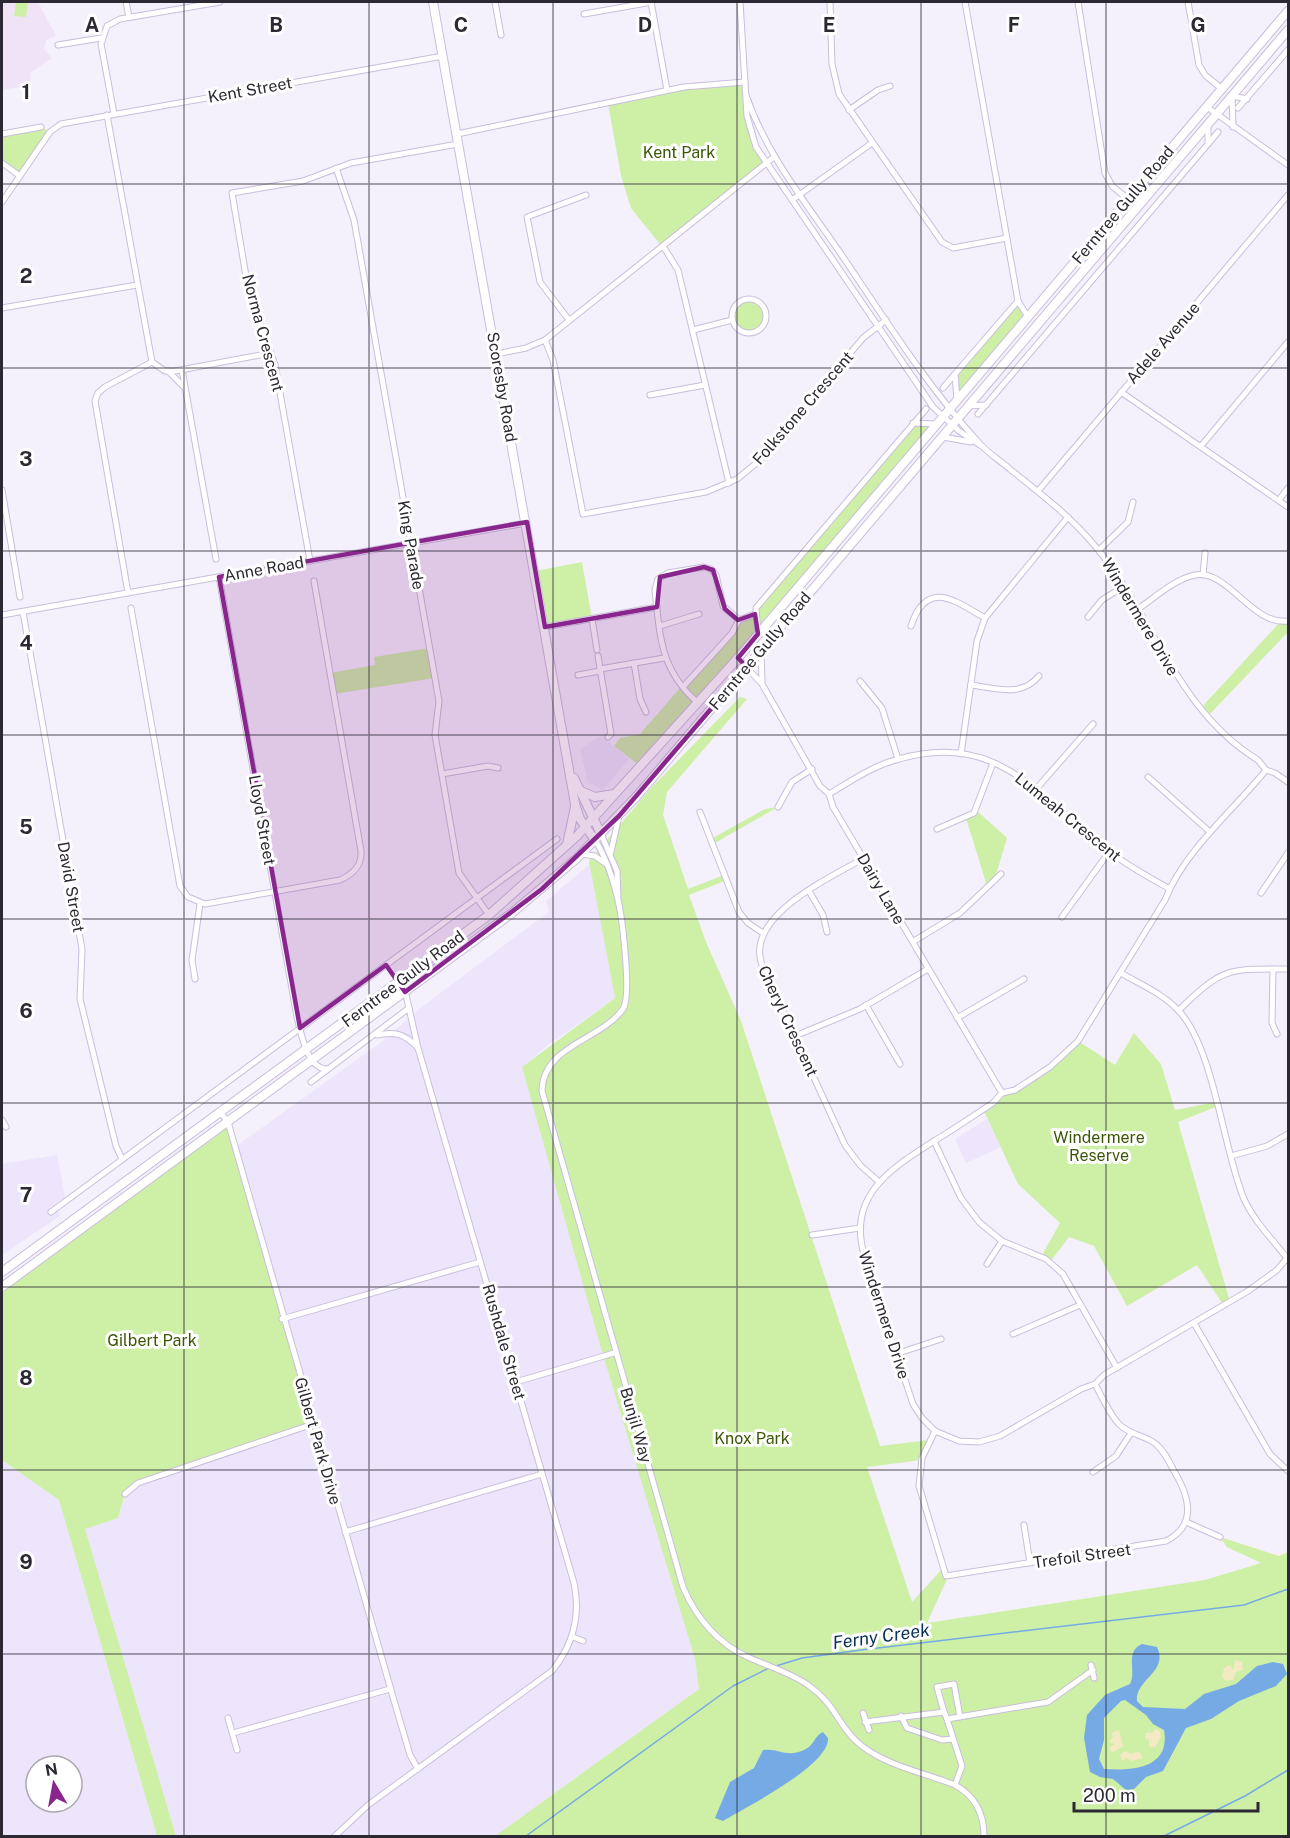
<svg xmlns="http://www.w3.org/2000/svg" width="1290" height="1838" font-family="'Public Sans',sans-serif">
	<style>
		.built { fill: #ede5fb; fill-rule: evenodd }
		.education { fill: #f1e3f6 }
		.green { fill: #ceefa6 }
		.sand { fill: #f3e9c3 }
		.water { fill: #76aae5; fill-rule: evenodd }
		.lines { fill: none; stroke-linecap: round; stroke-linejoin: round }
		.stream { stroke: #76aae5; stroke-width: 1.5 }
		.street-casing { stroke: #cabedc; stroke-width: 7 }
		.primary-casing { stroke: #cabedc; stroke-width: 10 }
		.street { stroke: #fff; stroke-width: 5 }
		.primary { stroke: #fff; stroke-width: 8 }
		.marked { fill: #89268e; fill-opacity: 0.2; stroke: #89268e; stroke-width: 4.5; stroke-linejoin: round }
		.grid { fill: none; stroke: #2d2934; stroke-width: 1.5; stroke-opacity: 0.55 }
		.labels { text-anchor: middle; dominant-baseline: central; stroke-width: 6; stroke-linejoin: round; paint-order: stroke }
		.street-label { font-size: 16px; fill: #2d2934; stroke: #fff }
		.park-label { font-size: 16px; fill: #3b5706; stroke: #fff }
		.water-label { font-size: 18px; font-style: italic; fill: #0a3056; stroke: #fff }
		.grid-label { font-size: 20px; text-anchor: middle; font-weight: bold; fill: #2d2934; stroke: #fff; stroke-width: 6; stroke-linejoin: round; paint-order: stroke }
	</style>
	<rect width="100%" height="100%" fill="#f4f0fc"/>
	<g class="built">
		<polygon points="601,736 629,759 603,790 588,782 580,749"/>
		<polygon points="590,864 615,998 548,1045 522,1067 695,1659 699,1689 495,1836 176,1836 85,1529 118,1518 235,1147 383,1041 419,1009 549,912 546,901"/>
		<polygon points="987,1119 1001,1147 966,1163 955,1139"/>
		<polygon points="57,1155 65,1197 55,1204 60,1216 2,1255 2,1164"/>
		<path d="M2,1460L59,1500L157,1836H2ZM36,1766H72V1802H36Z"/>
	</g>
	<polygon class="education" points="2,2 38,2 56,36 46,40 44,49 52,58 30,73 31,85 2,90"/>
	<g class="green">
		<polygon points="16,2 28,2 26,17 14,16"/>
		<polygon points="745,82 748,124 766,163 662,247 631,208 621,176 608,103 667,90"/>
		<polygon points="41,127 50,132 20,176 2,163 2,134"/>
		<circle cx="749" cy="316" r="17"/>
		<polygon points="1018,301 1028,317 957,400 955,374"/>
		<polygon points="913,423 936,424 640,766 614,746 620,738 640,734 739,620 755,614 755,609"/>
		<polygon points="582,562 592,619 545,627 535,571"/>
		<polygon points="1288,621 1288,632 1208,716 1201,708 1280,622"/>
		<polygon points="429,648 435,678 334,694 330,673 375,665 374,657"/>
		<polygon points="740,697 747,699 667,792 663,815 688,889 724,875 727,880 689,895 706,942 741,1021 880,1446 930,1440 921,1460 867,1467 912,1602 944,1567 948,1577 927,1623 1205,1580 1261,1563 1227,1547 1220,1537 1279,1556 1288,1552 1288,1836 495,1836 699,1689 695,1659 601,1348 522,1067 615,998 589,861 652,787"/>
		<polygon points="778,807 713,844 711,839 765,809"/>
		<polygon points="976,810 1007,838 995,878 987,886 966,818"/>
		<polygon points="1134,1033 1161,1064 1175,1110 1216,1102 1218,1106 1178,1122 1230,1302 1224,1306 1197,1265 1127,1306 1094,1246 1069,1237 1050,1262 1041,1257 1060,1223 1018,1184 983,1109 1050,1067 1078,1041 1115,1065"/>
		<polygon points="228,1122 313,1424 138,1483 125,1494 118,1518 85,1529 176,1836 157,1836 59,1500 2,1460 2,1287"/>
	</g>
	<g class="sand">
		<polygon points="1235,1660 1242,1662 1243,1670 1236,1672 1233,1680 1226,1681 1222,1677 1224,1668 1230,1665 1233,1670"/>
		<polygon points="1155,1729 1160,1731 1161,1737 1155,1747 1149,1747 1149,1740 1146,1739 1145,1734 1148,1732 1152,1733"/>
		<polygon points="1119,1730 1123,1746 1112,1753 1109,1747 1116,1744 1109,1742 1113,1737 1111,1733"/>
		<polygon points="1125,1751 1131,1754 1139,1751 1143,1758 1131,1761 1127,1758 1122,1761 1120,1755"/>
	</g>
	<g class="water">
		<path d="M1142,1644L1157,1647C1169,1672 1135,1679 1137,1701L1143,1707L1185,1709L1204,1694L1236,1684L1257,1666L1273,1662L1283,1664L1287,1674L1276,1686L1239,1701L1211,1719L1186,1728L1163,1771L1146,1777L1134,1789L1126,1790L1113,1779L1100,1777L1090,1772L1084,1738L1087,1715L1105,1695L1130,1684C1137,1671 1124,1652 1142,1644ZM1125,1700L1146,1715L1153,1724L1164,1730C1171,1769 1131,1771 1104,1769L1099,1759L1104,1740V1718L1121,1701Z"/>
		<path d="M823,1732L828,1738C830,1765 746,1807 723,1821L715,1818L730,1782L754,1768L763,1750C780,1748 787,1759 806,1749C815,1744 814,1736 823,1732Z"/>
	</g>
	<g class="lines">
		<g class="stream">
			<polyline points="776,1666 802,1658 861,1650 1244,1605 1288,1589"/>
			<polyline points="526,1836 733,1686 769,1668"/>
			<polyline points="1164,1836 1245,1796 1288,1770"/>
		</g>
		<g class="street-casing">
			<g id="street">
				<polyline points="126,2 129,17"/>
				<polyline points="495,2 501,35"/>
				<polyline points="651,2 667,90"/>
				<polyline points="740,2 747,116 756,147 933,407 959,431 980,445"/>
				<polyline points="830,2 832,64 839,94 942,242 953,248 1007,238"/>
				<polyline points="965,2 1018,301 1028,317"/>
				<polyline points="1078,2 1105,173 1112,186 1128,199"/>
				<polyline points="1188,2 1199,65 1205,75 1222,89"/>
				<polyline points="584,14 652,2"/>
				<polyline points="58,45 101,38"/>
				<path d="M746,95C766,154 806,203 841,254C885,319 927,386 980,444C989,454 1001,461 1011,470C1040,493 1071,517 1095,546C1153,615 1177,711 1258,760L1266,770L1275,773L1288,782"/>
				<polyline points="1207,107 1288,165"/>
				<polyline points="1238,108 1288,50"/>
				<polyline points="849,110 878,90 890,86"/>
				<polyline points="114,114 101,44 107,26 120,19 220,2"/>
				<polyline points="107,115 152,362 165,371 175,371 271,353"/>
				<polyline points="1233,127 1232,96 1247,99"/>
				<polyline points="2,134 41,127"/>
				<polyline points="457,134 684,87 745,82"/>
				<polyline points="1208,144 1218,132"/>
				<polyline points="2,163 20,176"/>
				<polyline points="336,168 354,220 439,701 435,735 459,873 489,915"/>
				<polyline points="792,200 872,143"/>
				<polyline points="2,202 50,132 61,124 443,56"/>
				<polyline points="663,246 678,270 729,483"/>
				<circle cx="749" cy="316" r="17"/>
				<polyline points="2,308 137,285"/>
				<polyline points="569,320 540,282 527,217 586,195"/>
				<polyline points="693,330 732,320"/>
				<polyline points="545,340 553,360 583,514 706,492 737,479 759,461 863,338 886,320"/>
				<polyline points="496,354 526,348 545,340 774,157"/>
				<polyline points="182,370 216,559"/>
				<polyline points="168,371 184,387"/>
				<polyline points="943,388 955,374"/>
				<polyline points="1121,392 1288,507"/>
				<polyline points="650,395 705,385"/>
				<polyline points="957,400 955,374 1018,301"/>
				<polyline points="968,406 986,405"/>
				<polyline points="978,414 1208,144 1208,125"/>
				<polyline points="913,423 936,424"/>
				<polyline points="943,437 971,442"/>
				<polyline points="1201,446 1288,342"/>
				<polyline points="2,490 20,597"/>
				<polyline points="1038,491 1288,195"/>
				<polyline points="1279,500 1288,488"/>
				<polyline points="1099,550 1128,522 1133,502"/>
				<polyline points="310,561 275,365 249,294 232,193 303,181 351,163 458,144"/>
				<polyline points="1203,575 1205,553"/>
				<path d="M219,577L297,1017C301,1033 307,1070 328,1069"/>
				<polyline points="128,593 95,401 98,393 105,387 152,362"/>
				<path d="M131,608L180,886L188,897L205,904L340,880C353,874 362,866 361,851L314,581"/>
				<path d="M1138,609C1154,598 1175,579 1195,575C1228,569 1252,626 1288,621"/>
				<polyline points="23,612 82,949 80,999 116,1146 122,1159"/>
				<polyline points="2,615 526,523"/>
				<polyline points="1088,617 1102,600 1124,586"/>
				<polyline points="592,619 597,650"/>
				<polyline points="660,626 699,614"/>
				<path d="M911,626C927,578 955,601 985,618"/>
				<polyline points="545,627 657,607"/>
				<polyline points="758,634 756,608 926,409"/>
				<polyline points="761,650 762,682"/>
				<polyline points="598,656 611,734 608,737"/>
				<polyline points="738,658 762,684 820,786 829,794 833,807 1002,1093"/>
				<polyline points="634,663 640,699 646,712"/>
				<polyline points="600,669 664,658"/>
				<polyline points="578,675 600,671"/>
				<polyline points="860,681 882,708 898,759"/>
				<path d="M971,685C996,688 1021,698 1039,676"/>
				<polyline points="683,687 732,633 739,620 755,614"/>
				<path d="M698,703C660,670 660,636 655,590L658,579L668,573L704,567L711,569L716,575L723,606L739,620"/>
				<polyline points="961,754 977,641 985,618 1068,517"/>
				<path d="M1266,770C1233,811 1184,851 1165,900L1078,1041L1050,1067L1015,1090L1002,1093L993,1103C973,1116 954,1129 934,1141C892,1168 847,1195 864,1254L893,1344L899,1353L900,1365L913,1404L922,1418L935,1431L959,1441L979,1442L1000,1436L1081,1389L1095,1384L1104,1375L1248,1291L1277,1270L1288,1257"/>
				<polyline points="442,774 488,766 498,768"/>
				<polyline points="1148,777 1210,832"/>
				<polyline points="1037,788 1093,724"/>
				<path d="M829,794C851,781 874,765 899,759C1001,730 1040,800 1110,852C1128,866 1149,877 1168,888"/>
				<polyline points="778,807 792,782 812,769"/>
				<polyline points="700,812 739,912 748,923 763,933"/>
				<polyline points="937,829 974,813 993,763"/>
				<polyline points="601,834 617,871 618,897"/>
				<path d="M595,840C606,857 612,876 617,896C622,914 632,996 623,1009C600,1041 543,1045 542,1091L683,1587C696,1618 719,1645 750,1658C770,1667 791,1673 808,1685C834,1703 837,1722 855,1740C881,1765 922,1772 955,1785C975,1796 984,1814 984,1836"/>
				<polyline points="611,852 619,816"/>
				<polyline points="581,854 595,856 606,864"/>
				<path d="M864,858C830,878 744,916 762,965L845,1145L860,1165L878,1181"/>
				<polyline points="809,891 823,915 827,932"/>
				<polyline points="1261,893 1288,853"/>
				<polyline points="1062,917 1109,852"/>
				<polyline points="914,941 960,913 1001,874"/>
				<polyline points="1273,969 1272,1023 1277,1034"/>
				<path d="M1121,973C1140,984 1163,994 1178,1010C1214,1047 1223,1149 1244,1199C1254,1221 1272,1239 1287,1258"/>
				<polyline points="195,979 192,960 200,904"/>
				<polyline points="866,1005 900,1064"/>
				<path d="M1179,1010C1223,967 1228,969 1288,969"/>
				<polyline points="957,1018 1024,979"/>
				<path d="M377,1035C394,1031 405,1034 417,1047"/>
				<polyline points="795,1036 860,1009 928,969"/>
				<polyline points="311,1082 409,1008"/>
				<polyline points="220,1112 228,1122 393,1697 410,1755 418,1769"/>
				<polyline points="2,1120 6,1127"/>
				<polyline points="934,1141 961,1198 979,1222 1002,1241 1046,1259 1063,1274 1117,1368"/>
				<polyline points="1231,1156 1267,1146 1288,1134"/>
				<polyline points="51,1212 557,839"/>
				<polyline points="812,1235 860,1228"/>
				<polyline points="987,1264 1002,1241"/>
				<polyline points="282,1319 480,1262"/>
				<polyline points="1194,1323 1270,1454 1288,1471"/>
				<polyline points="1013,1334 1080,1305"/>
				<polyline points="899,1353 941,1339"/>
				<polyline points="516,1382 614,1353"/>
				<path d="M935,1431L922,1458L919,1486L946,1576L1166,1541C1198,1525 1189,1496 1174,1471C1169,1461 1164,1451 1156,1444C1145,1435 1129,1435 1119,1424C1109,1413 1102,1397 1095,1384"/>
				<polyline points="1093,1472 1116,1456 1131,1433"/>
				<polyline points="125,1494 138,1483 313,1424"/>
				<polyline points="1186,1522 1220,1537"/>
				<polyline points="1024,1525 1030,1563"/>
				<polyline points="345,1532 542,1474"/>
				<polyline points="573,1637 583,1641"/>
				<polyline points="1091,1665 1094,1678"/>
				<polyline points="944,1712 937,1687 954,1684 960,1717"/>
				<polyline points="863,1713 869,1730"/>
				<polyline points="901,1716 907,1728 942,1740 953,1739"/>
				<polyline points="228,1718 237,1750"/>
				<polyline points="865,1722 944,1712 947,1719"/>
				<polyline points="233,1733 390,1689"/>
				<polyline points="955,1785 962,1766 947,1719 1048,1702 1093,1670"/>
				<path d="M335,1836L368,1805L552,1671C573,1645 581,1616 574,1583L418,1048L406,995L398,982"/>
			</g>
		</g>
		<g class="primary-casing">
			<g id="primary">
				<polyline points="433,2 575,804 580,819 595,840"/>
				<polyline points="574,778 601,834"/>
				<polyline points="581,791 595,797 614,794"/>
				<polyline points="567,844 575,807"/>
				<polyline points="2,1272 489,915 577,836 738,658 1288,11"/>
				<polyline points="2,1287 512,913 576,859 637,796 1288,30"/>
			</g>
		</g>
		<use href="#street" class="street"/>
		<use href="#primary" class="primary"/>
	</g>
	<path class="marked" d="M527,522L545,627L657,607L660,577L704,567L713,570L725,609L738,620L755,614L758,634L738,658L747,667L619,816L542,889L405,992L386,965L300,1028L219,577Z"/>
	<path class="grid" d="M184,2V1836M369,2V1836M553,2V1836M737,2V1836M921,2V1836M1106,2V1836M2,184H1288M2,368H1288M2,551H1288M2,735H1288M2,919H1288M2,1103H1288M2,1287H1288M2,1470H1288M2,1654H1288"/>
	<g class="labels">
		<g class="street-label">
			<text transform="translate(250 90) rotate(-10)">Kent Street</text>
			<text transform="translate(1123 205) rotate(-50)">Ferntree Gully Road</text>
			<text transform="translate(263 333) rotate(75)">Norma Crescent</text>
			<text transform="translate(1163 343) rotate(-49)">Adele Avenue</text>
			<text transform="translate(502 387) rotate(80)">Scoresby Road</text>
			<text transform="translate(803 408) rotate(-49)">Folkstone Crescent</text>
			<text transform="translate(411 545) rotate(80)">King Parade</text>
			<text transform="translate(264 569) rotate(-10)">Anne Road</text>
			<text transform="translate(1140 617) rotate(59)">Windermere Drive</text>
			<text transform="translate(760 651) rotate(-50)">Ferntree Gully Road</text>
			<text transform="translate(1068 817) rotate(39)">Lumeah Crescent</text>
			<text transform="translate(262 820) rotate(80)">Lloyd Street</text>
			<text transform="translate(71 887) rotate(80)">David Street</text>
			<text transform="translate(881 889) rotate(60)">Dairy Lane</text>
			<text transform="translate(403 979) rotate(-37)">Ferntree Gully Road</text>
			<text transform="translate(788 1021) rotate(65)">Cheryl Crescent</text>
			<text transform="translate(884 1315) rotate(72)">Windermere Drive</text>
			<text transform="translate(504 1342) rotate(74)">Rushdale Street</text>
			<text transform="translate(636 1425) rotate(74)">Bunjil Way</text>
			<text transform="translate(318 1441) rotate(74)">Gilbert Park Drive</text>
			<text transform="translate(1082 1556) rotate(-8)">Trefoil Street</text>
		</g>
		<g class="park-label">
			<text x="679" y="152">Kent Park</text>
			<text x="1099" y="1137">Windermere<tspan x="1099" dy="18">Reserve</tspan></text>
			<text x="152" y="1340">Gilbert Park</text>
			<text x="752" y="1438">Knox Park</text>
		</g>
		<g class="water-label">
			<text transform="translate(881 1636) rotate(-8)">Ferny Creek</text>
		</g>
	</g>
	<g class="grid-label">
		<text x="92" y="32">A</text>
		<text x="276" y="32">B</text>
		<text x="461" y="32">C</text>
		<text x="645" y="32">D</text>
		<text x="829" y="32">E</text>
		<text x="1014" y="32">F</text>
		<text x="1198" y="32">G</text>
		<text x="26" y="99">1</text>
		<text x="26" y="283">2</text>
		<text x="26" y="466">3</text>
		<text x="26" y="650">4</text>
		<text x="26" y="834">5</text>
		<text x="26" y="1018">6</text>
		<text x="26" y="1202">7</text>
		<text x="26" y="1385">8</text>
		<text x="26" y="1569">9</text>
	</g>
	<rect width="1290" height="1838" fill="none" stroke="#2d2934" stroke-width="6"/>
	<g transform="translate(54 1784) rotate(350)"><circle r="28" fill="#ffffff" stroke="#aba9ae" stroke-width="1.5"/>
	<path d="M0-4.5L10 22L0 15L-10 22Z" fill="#89268e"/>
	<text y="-9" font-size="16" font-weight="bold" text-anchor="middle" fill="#2d2934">N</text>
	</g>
	<path d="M1074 1802v9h184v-9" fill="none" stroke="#2d2934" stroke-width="3"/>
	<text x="1083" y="1802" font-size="18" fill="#2d2934" stroke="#ffffff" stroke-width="4.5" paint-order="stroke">200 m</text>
</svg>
